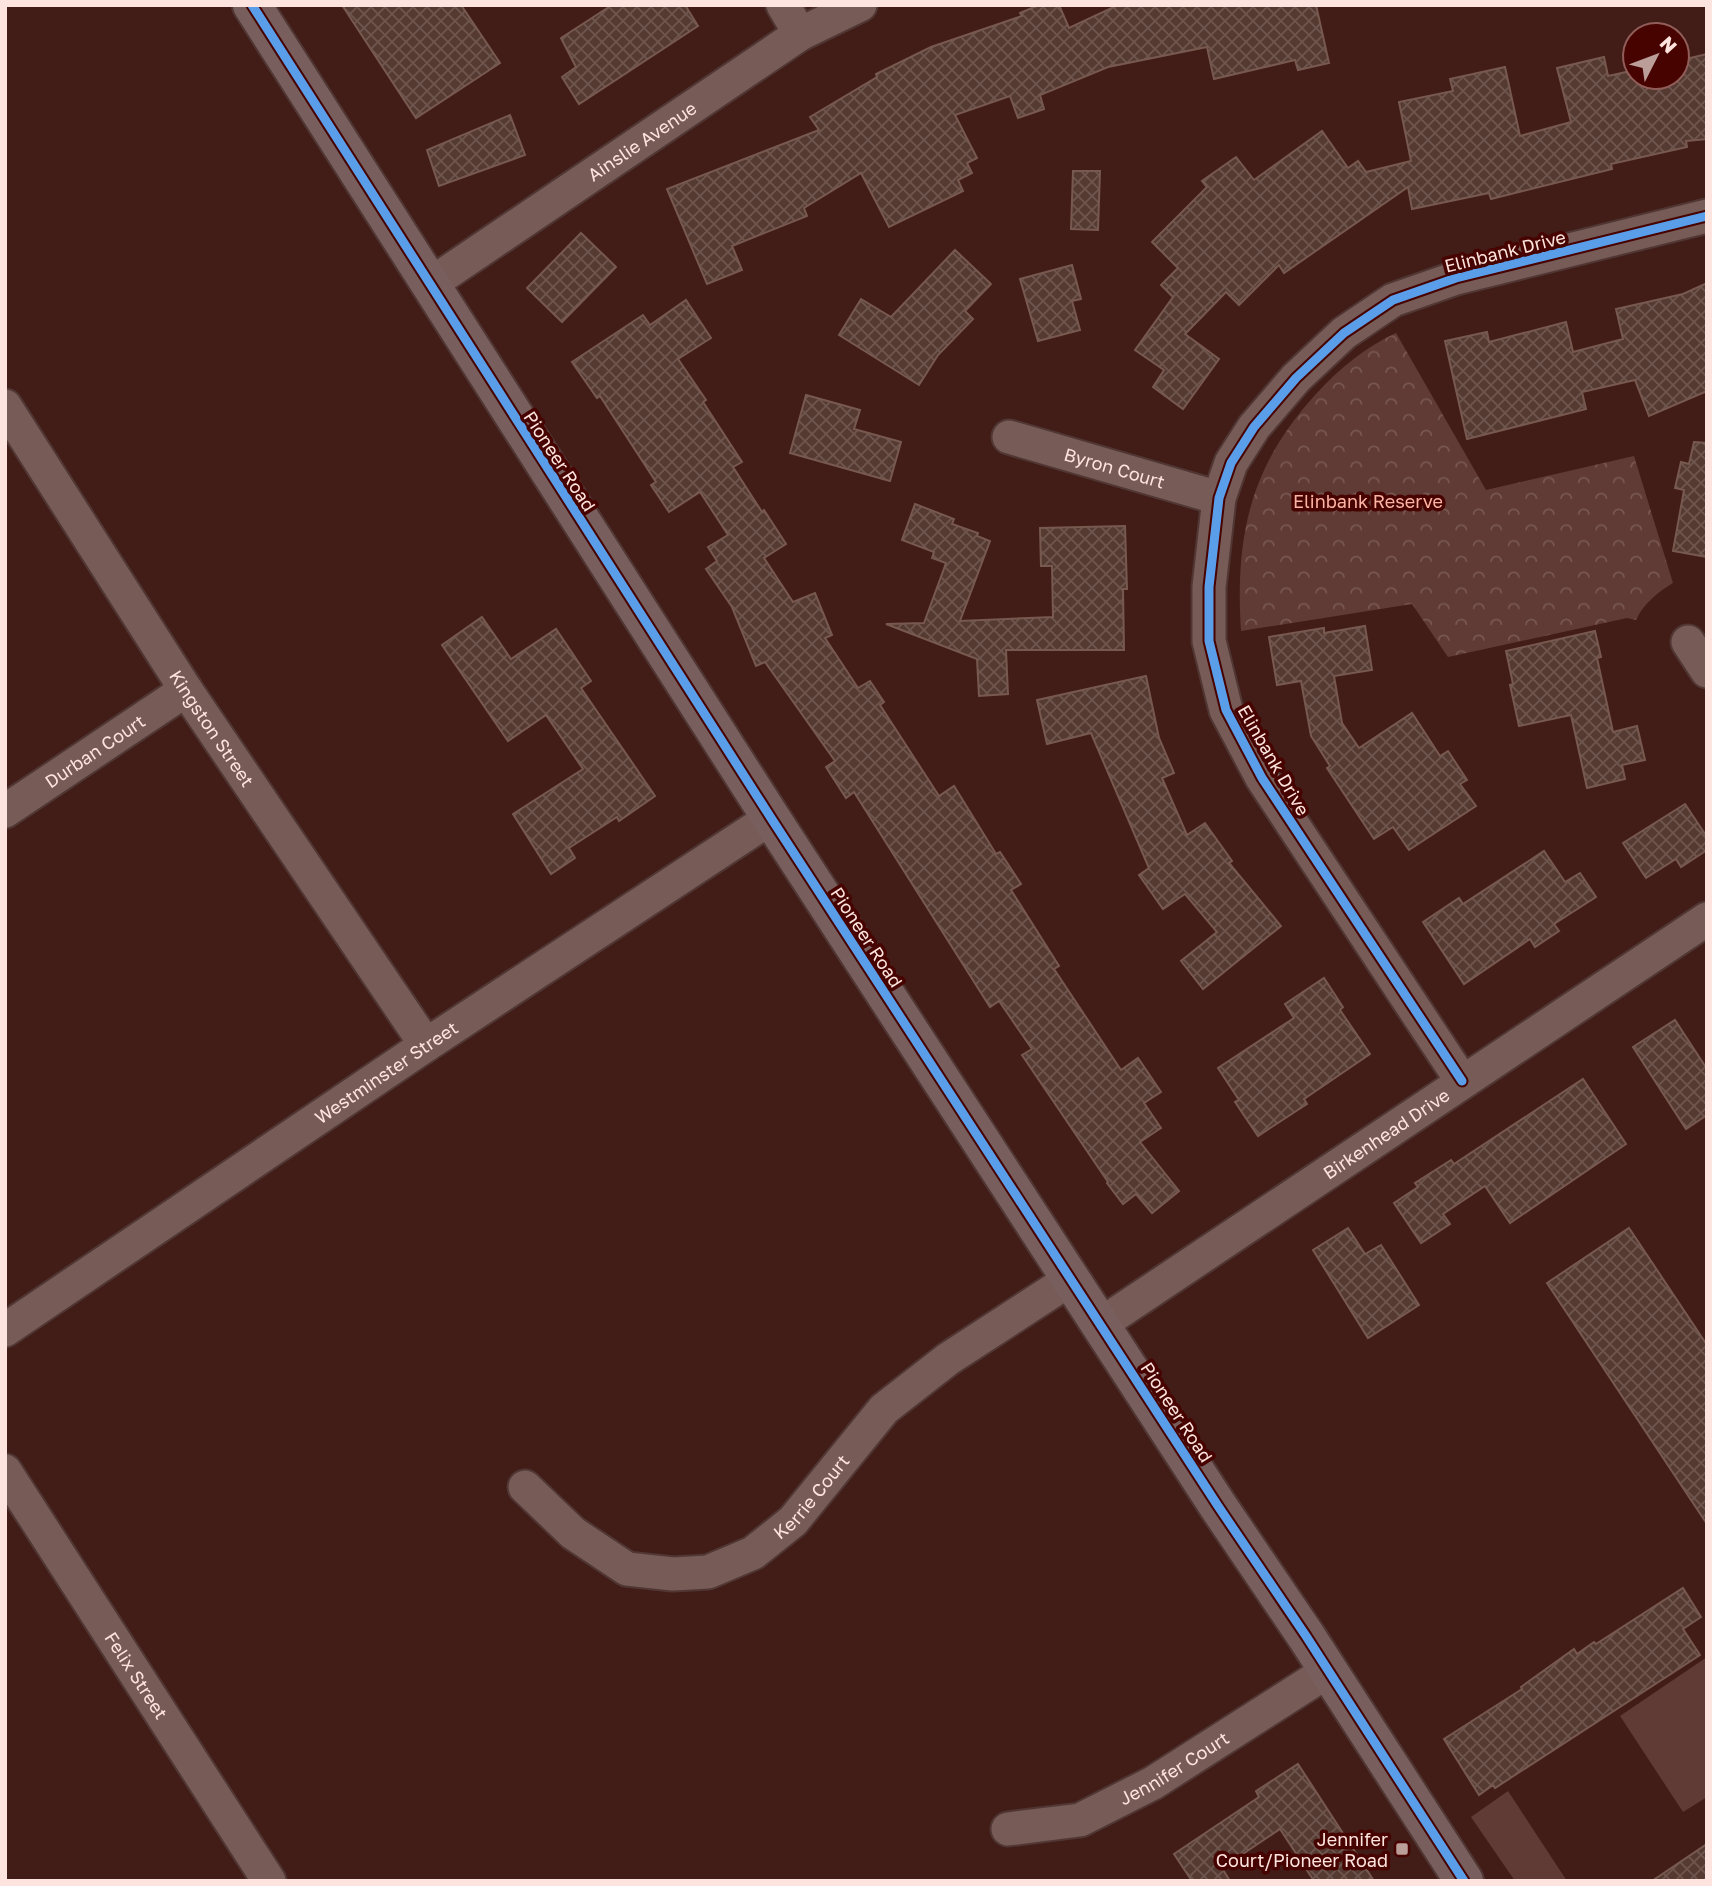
<svg xmlns="http://www.w3.org/2000/svg" width="1712" height="1886" font-family="'Golos Text',sans-serif">
	<style>
		.grass { fill: #603b35 }
		.forest { fill: url(#forest-crowns) }
		.building { fill: url(#building-cross-hatch); stroke: #77594f; stroke-width: 2 }
		.lines { fill: none; stroke-linecap: round; stroke-linejoin: round }
		.minor-casing { stroke: #503734; stroke-width: 37 }
		.secondary-casing { stroke: #503734; stroke-width: 42 }
		.minor { stroke: #775b56; stroke-width: 33 }
		.secondary { stroke: #785f5d; stroke-width: 38 }
		.cycleway-casing { stroke: #470300; stroke-width: 13 }
		.cycleway { stroke: #5a9eea; stroke-width: 9 }
		.poi-dot { fill: #bc9e99; stroke: #470300; stroke-width: 2.5 }
		.labels { text-anchor: middle; dominant-baseline: central; stroke-width: 7; stroke-linejoin: round; paint-order: stroke }
		.street-label { font-size: 18px; fill: #fee4de; stroke: #470300 }
		.park-label { font-size: 18px; fill: #feb4a5; stroke: #470300 }
		.poi-label { font-size: 18px; fill: #fee4de; stroke: #470300; text-anchor: end }
	</style>
	<defs>
		<pattern id="forest-crowns" width="20" height="18" patternUnits="userSpaceOnUse" patternTransform="scale(1.75)"><rect width="20" height="18" fill="#603b35"/><path d="M2 6a3 3 0 1 1 6 0M12 15a3 3 0 1 1 6 0" fill="none" stroke="#785752"/></pattern>
		<pattern id="building-cross-hatch" width="8" height="8" patternUnits="userSpaceOnUse" patternTransform="scale(1.75)"><rect width="8" height="8" fill="#553a32"/><path d="M0 0l8 8M0 8l8-8" fill="none" stroke="#6e564f"/></pattern>
	</defs>
	<rect width="100%" height="100%" fill="#421d18"/>
	<g class="grass">
		<polygon points="1707,1657 1707,1797 1683,1812 1620,1716"/>
		<polygon points="1508,1791 1567,1881 1515,1881 1471,1817"/>
	</g>
	<path class="forest" d="M1396,333L1486,490L1634,456L1673,583C1658,592 1643,604 1636,620L1627,618L1448,657L1412,604L1241,631C1235,536 1250,466 1316,394C1340,368 1364,348 1396,333Z"/>
	<g class="building">
		<polygon points="342,5 461,5 500,63 416,118"/>
		<polygon points="612,5 685,5 698,26 579,104 562,77 576,67 561,38"/>
		<polygon points="1039,5 1059,5 1069,28 1118,5 1316,5 1329,63 1298,70 1295,60 1214,79 1207,47 1108,67 1040,95 1044,109 1018,118 1010,96 955,115 977,158 967,163 972,173 958,180 963,191 889,227 861,173 804,208 807,216 732,246 742,270 707,284 667,189 819,130 810,117 877,77 876,74 931,47 1022,16 1020,13"/>
		<polygon points="1707,54 1707,139 1686,141 1687,147 1611,164 1612,169 1491,199 1489,193 1412,209 1408,187 1284,273 1279,265 1239,305 1226,292 1185,334 1219,359 1183,409 1153,387 1164,370 1135,350 1173,297 1161,285 1178,268 1152,242 1207,187 1202,181 1236,157 1254,180 1322,131 1348,168 1358,161 1366,172 1411,161 1399,102 1453,91 1450,79 1505,67 1520,136 1571,122 1557,68 1604,57 1608,76 1635,70 1635,77 1677,77 1677,61"/>
		<polygon points="510,115 525,155 439,186 427,150"/>
		<polygon points="1073,171 1100,171 1098,230 1071,229"/>
		<polygon points="581,233 616,267 562,322 527,288"/>
		<polygon points="955,250 991,284 965,311 973,319 938,355 919,385 839,335 861,299 891,317"/>
		<polygon points="1072,265 1081,299 1072,301 1080,330 1038,341 1020,279"/>
		<polygon points="1707,283 1707,391 1649,416 1635,380 1582,392 1586,409 1467,439 1445,341 1487,332 1489,342 1566,322 1573,352 1623,339 1616,309 1683,294"/>
		<polygon points="686,300 711,338 678,359 706,400 703,402 742,462 733,467 762,512 764,510 786,544 764,558 793,602 815,593 832,635 825,638 858,688 870,681 884,702 880,705 939,796 954,786 996,854 1000,852 1021,884 1011,890 1059,966 1054,969 1121,1070 1138,1058 1161,1092 1144,1103 1161,1128 1140,1142 1179,1191 1152,1213 1136,1194 1123,1204 1107,1183 1108,1182 1022,1055 1032,1049 999,1001 990,1007 854,792 846,798 826,767 835,761 765,662 756,666 732,607 706,569 717,561 708,547 728,535 700,492 669,512 651,485 656,482 600,396 597,398 572,362 643,315 650,325"/>
		<polygon points="806,395 860,410 854,429 901,442 890,481 790,453"/>
		<polygon points="1694,442 1707,443 1707,557 1673,551 1684,490 1675,488 1681,462 1689,464"/>
		<polygon points="915,504 954,519 952,524 978,533 977,536 990,541 960,621 1053,617 1052,566 1041,566 1040,528 1125,526 1127,589 1123,589 1124,650 1006,650 1008,694 979,696 977,659 886,624 924,623 946,563 932,558 934,552 902,540"/>
		<polygon points="482,617 511,659 556,629 591,681 581,688 655,796 619,821 617,817 569,848 575,858 551,874 513,814 583,769 546,715 508,741 442,645"/>
		<polygon points="1365,626 1372,670 1334,676 1342,723 1359,748 1412,713 1440,756 1448,751 1467,780 1460,784 1476,806 1409,850 1393,827 1374,839 1327,768 1330,766 1311,736 1301,681 1277,685 1269,637 1324,628 1324,633"/>
		<polygon points="1595,631 1601,657 1597,658 1613,732 1637,726 1645,760 1622,765 1625,779 1587,788 1571,715 1519,726 1510,685 1513,684 1506,651"/>
		<polygon points="1146,676 1159,738 1174,773 1162,778 1187,835 1205,823 1232,861 1229,863 1281,926 1203,989 1181,961 1217,932 1185,894 1163,909 1139,875 1149,868 1091,733 1047,744 1037,700"/>
		<polygon points="1685,804 1707,837 1707,850 1681,867 1676,859 1646,878 1623,843"/>
		<polygon points="1544,851 1565,882 1580,873 1596,897 1554,924 1559,931 1535,947 1530,939 1464,984 1423,922 1459,898 1463,904"/>
		<polygon points="1324,978 1343,1007 1340,1010 1370,1054 1304,1099 1307,1104 1258,1136 1235,1102 1239,1100 1218,1068 1294,1018 1285,1004"/>
		<polygon points="1675,1020 1707,1069 1707,1115 1686,1129 1633,1047"/>
		<polygon points="1583,1079 1626,1144 1510,1223 1485,1186 1443,1214 1450,1224 1421,1243 1394,1203 1418,1187 1415,1183 1451,1160 1454,1164"/>
		<polygon points="1348,1228 1365,1254 1381,1245 1419,1305 1368,1338 1313,1250"/>
		<polygon points="1629,1228 1707,1345 1707,1524 1547,1283"/>
		<polygon points="1683,1588 1701,1617 1683,1629 1700,1655 1495,1788 1493,1785 1479,1795 1444,1739 1522,1689 1521,1687 1574,1649 1577,1654 1594,1642 1596,1644"/>
		<polygon points="1298,1764 1374,1881 1314,1881 1280,1829 1222,1868 1230,1881 1192,1881 1174,1854 1259,1797 1256,1791"/>
		<polygon points="1707,1844 1707,1881 1652,1881"/>
	</g>
	<g class="lines">
		<g class="minor-casing">
			<g id="minor">
				<polyline points="783,5 800,34"/>
				<path id="s1" d="M429,285L800,34L860,5"/>
				<path id="s2" d="M5,406L186,690L426,1045"/>
				<path id="s3" d="M1009,437L1219,498"/>
				<polyline points="1688,642 1707,671"/>
				<path id="s4" d="M5,811L186,690"/>
				<polyline points="1462,1081 1262,778 1226,710 1209,641 1209,587 1219,498 1231,463 1254,427 1296,378 1344,333 1393,300 1456,278 1707,216"/>
				<path id="s5" d="M1101,1324L1707,919"/>
				<path id="s6" d="M5,1330L426,1045L771,818"/>
				<path id="s7" d="M5,1471L269,1881"/>
				<path id="s8" d="M525,1487L573,1533L627,1569L673,1574L708,1572L753,1553L793,1521L884,1409L948,1359L1071,1279"/>
				<path id="s9" d="M1008,1829L1080,1820L1153,1783L1328,1671"/>
			</g>
		</g>
		<g class="secondary-casing">
			<polyline id="secondary" points="252,5 771,818 1218,1506 1306,1636 1464,1881"/>
		</g>
		<use href="#minor" class="minor"/>
		<use href="#secondary" class="secondary"/>
		<g class="cycleway-casing">
			<g id="cycleway">
				<polyline points="252,5 771,818 1218,1506 1306,1636 1464,1881"/>
				<polyline points="1462,1081 1262,778 1226,710 1209,641 1209,587 1219,498 1231,463 1254,427 1296,378 1344,333 1393,300 1456,278 1707,216"/>
			</g>
		</g>
		<use href="#cycleway" class="cycleway"/>
	</g>
	<rect class="poi-dot" x="1395" y="1842" width="14" height="14" rx="3.5"/>
	<g class="labels">
		<g class="street-label">
			<text stroke="none"><textPath href="#s1" startOffset="257">Ainslie Avenue</textPath></text>
			<text transform="translate(1505 251) rotate(-14)">Elinbank Drive</text>
			<text transform="translate(560 461) rotate(57)">Pioneer Road</text>
			<text stroke="none"><textPath href="#s3" startOffset="110">Byron Court</textPath></text>
			<text stroke="none"><textPath href="#s2" startOffset="383">Kingston Street</textPath></text>
			<text stroke="none"><textPath href="#s4" startOffset="108">Durban Court</textPath></text>
			<text transform="translate(1274 760) rotate(60)">Elinbank Drive</text>
			<text transform="translate(867 937) rotate(57)">Pioneer Road</text>
			<text stroke="none"><textPath href="#s6" startOffset="460">Westminster Street</textPath></text>
			<text stroke="none"><textPath href="#s5" startOffset="343">Birkenhead Drive</textPath></text>
			<text transform="translate(1177 1412) rotate(57)">Pioneer Road</text>
			<text stroke="none"><textPath href="#s8" startOffset="343">Kerrie Court</textPath></text>
			<text stroke="none"><textPath href="#s7" startOffset="243">Felix Street</textPath></text>
			<text stroke="none"><textPath href="#s9" startOffset="180">Jennifer Court</textPath></text>
		</g>
		<g class="park-label">
			<text x="1368" y="501">Elinbank Reserve</text>
		</g>
		<g class="poi-label">
			<text x="1388" y="1839">Jennifer<tspan x="1388" dy="21">Court/Pioneer Road</tspan></text>
		</g>
	</g>
	<rect width="1712" height="1886" fill="none" stroke="#fee4de" stroke-width="14"/>
	<g transform="translate(1656 56) rotate(48)"><circle r="33" fill="#470300" stroke="#905d59" stroke-width="2"/>
	<path d="M0-5L12 26L0 18L-12 26Z" fill="#bc9e99"/>
	<text y="-10" font-size="19" font-weight="bold" text-anchor="middle" fill="#fee4de">N</text>
	</g>
</svg>
